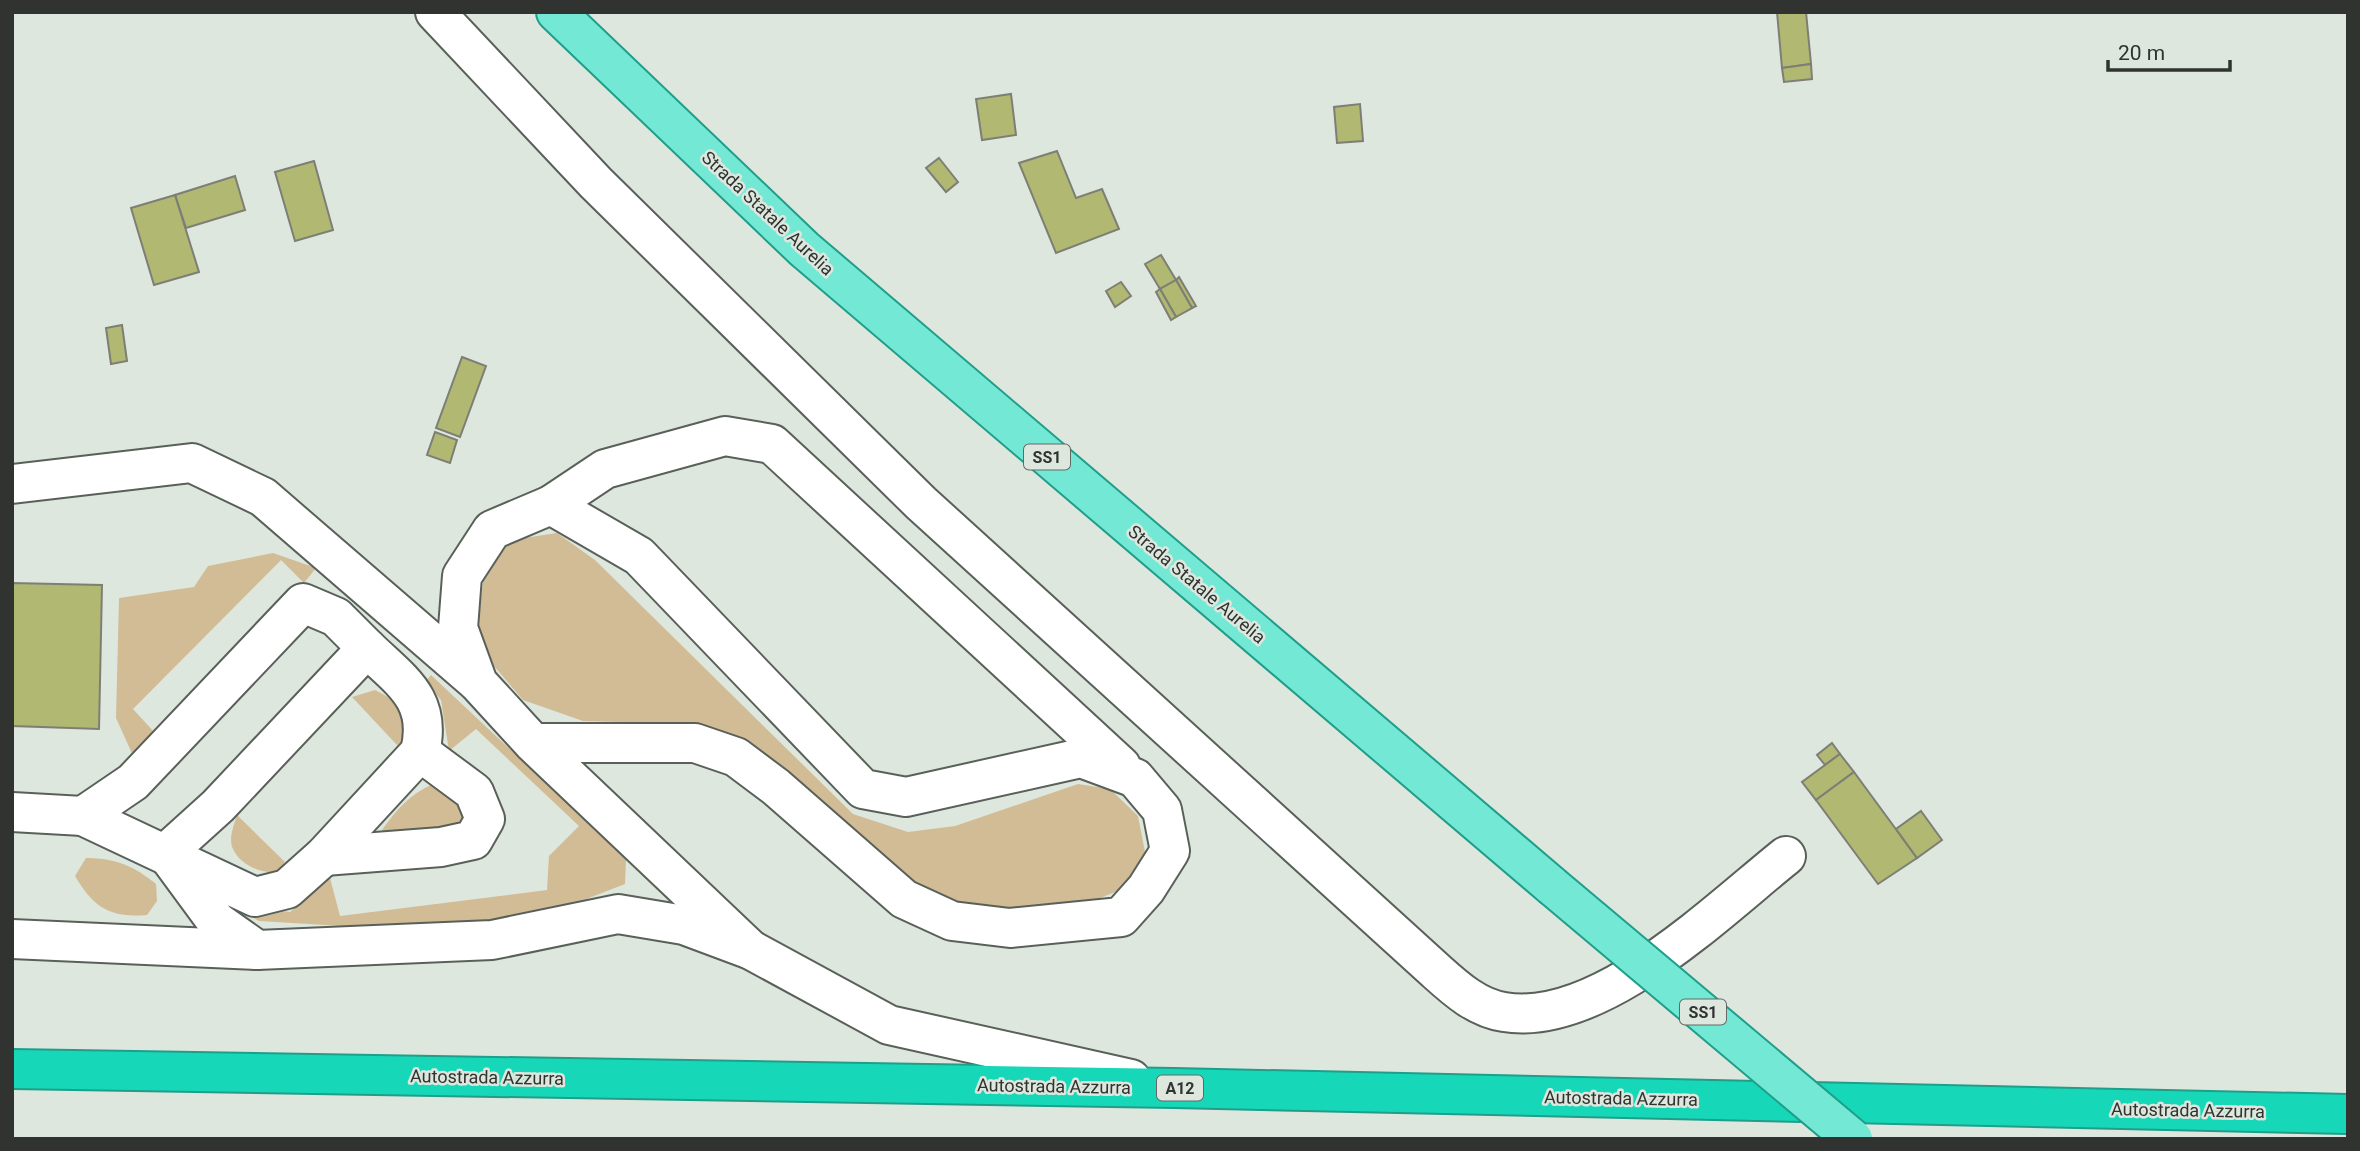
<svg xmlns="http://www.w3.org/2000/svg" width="2360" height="1151" font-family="Roboto,sans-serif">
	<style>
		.green { fill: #d2bc95 }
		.building { fill: #b0b872; stroke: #7d7f75; stroke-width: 2 }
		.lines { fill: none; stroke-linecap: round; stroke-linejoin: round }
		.minor-casing { stroke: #596059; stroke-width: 42 }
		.major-casing { stroke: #1f9e89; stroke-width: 42 }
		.highway-casing { stroke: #1f9e89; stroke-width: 42 }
		.minor { stroke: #fff; stroke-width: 38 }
		.major { stroke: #73e8d5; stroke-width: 38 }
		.highway { stroke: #16d8b9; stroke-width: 38 }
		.major-bridge-casing { stroke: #1f9e89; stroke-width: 42; stroke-linecap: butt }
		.major-bridge { stroke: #73e8d5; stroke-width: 38 }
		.labels { text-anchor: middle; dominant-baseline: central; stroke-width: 5; stroke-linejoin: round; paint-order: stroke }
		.shield { fill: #dee7de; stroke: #646964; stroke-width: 2 }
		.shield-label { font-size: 16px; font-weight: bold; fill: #303330 }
		.street-label { font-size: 18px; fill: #303330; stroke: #dee7de }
	</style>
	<rect width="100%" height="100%" fill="#dee7de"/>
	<g class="green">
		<polygon points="557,533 595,560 853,814 908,832 955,826 1078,784 1110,789 1138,816 1145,852 1128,887 1077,907 995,914 920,888 841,828 746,740 695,724 583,721 523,700 494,666 477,628 484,575 511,540"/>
		<polygon points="273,553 316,568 304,583 281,560 133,709 155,733 135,760 116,718 119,598 194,587 208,566"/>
		<polygon points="431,675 626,858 625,884 571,905 482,922 342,926 259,921 227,903 290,912 330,878 340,916 547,890 549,856 579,826 476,729 449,751 441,700 425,682"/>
		<path d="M375,690C402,704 404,707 408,737L397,745L352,697Z"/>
		<path d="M433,784L455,798L471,821L392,839L382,830C397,809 410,794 433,784Z"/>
		<path d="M237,815L285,862L277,872C262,874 240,865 233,849C228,839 234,825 237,815Z"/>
		<path d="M86,858C115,858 134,866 156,884L157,901L147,915C110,918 94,908 75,876Z"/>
	</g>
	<g class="building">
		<polygon points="1777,12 1806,12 1811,64 1782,68"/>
		<polygon points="1811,64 1812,79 1784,82 1782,68"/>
		<polygon points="1011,94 1016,135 982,140 976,99"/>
		<polygon points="1360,104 1363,141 1337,143 1334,107"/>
		<polygon points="1057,151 1076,198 1102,189 1119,229 1056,253 1019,163"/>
		<polygon points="939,158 958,182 946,192 926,168"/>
		<polygon points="314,161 333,230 295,241 275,172"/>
		<polygon points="235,176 245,210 186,228 175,195"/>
		<polygon points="175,195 199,272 154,285 131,208"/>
		<polygon points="1161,255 1176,280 1160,289 1145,264"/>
		<polygon points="1179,277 1196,306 1192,308 1176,280"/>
		<polygon points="1176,280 1192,308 1176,317 1160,289"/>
		<polygon points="1121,282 1131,296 1115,307 1106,291"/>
		<polygon points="1160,289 1176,317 1171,320 1156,292"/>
		<polygon points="122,325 127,361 111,364 106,328"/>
		<polygon points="462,357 486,366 460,437 436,428"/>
		<polygon points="435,432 457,440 450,463 427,455"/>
		<polygon points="12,583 102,585 99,729 12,726"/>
		<polygon points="1832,743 1840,754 1825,765 1817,755"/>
		<polygon points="1840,754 1854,772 1816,800 1802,782"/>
		<polygon points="1854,772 1917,858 1878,884 1816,800"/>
		<polygon points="1921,811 1942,840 1917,858 1896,829"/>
	</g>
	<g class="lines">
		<g class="minor-casing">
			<g id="minor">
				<path d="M435,12L596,183L921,503L1436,971C1456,989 1477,1008 1504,1012C1599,1028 1717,911 1786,856"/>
				<polyline points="12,484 192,463 263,497 476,681"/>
				<polyline points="551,505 605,469 725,436 772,444 1121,766"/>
				<polyline points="533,743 695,743 736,757 776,787 904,899 952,921 1010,928 1121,917 1146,889 1170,851 1162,810 1135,778 1081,758 906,797 863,789 639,556 551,505 492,530 462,576 458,628 478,683 533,743 751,950"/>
				<polyline points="12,812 83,816 133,782 303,603 336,617 367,648 218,806 166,853 216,921 257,950 492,940 618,914 684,925 751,950 889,1025 1131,1079"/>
				<path d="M83,816L255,897L287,889L324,856L420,752C433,699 401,681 367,648"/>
				<polyline points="324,856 441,847 473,840 485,819 474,792 420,752"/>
				<polyline points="12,939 257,950"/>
			</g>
		</g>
		<g class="major-casing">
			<polyline id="major" points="556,12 804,249 1552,886"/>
		</g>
		<g class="highway-casing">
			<polyline id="highway" points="12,1069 1174,1088 2348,1114"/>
		</g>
		<use href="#minor" class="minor"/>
		<use href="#major" class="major"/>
		<use href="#highway" class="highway"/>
		<g class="major-bridge-casing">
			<polyline id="major-bridge" points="1552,886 1853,1139"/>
		</g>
		<use href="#major-bridge" class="major-bridge"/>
	</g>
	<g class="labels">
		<g class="shield">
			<rect x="1024" y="444.5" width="46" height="25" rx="5"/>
			<rect x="1680" y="999.5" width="46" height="25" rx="5"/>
			<rect x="1157" y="1075.5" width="46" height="25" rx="5"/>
		</g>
		<g class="shield-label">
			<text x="1047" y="457">SS1</text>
			<text x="1703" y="1012">SS1</text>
			<text x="1180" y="1088">A12</text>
		</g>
		<g class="street-label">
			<text transform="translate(768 213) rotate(43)">Strada Statale Aurelia</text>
			<text transform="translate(1197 584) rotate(40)">Strada Statale Aurelia</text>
			<text transform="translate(487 1077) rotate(1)">Autostrada Azzurra</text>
			<text transform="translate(1054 1086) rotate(1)">Autostrada Azzurra</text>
			<text transform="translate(1621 1098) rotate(1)">Autostrada Azzurra</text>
			<text transform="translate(2188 1110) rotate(1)">Autostrada Azzurra</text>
		</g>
	</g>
	<rect width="2360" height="1151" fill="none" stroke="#303330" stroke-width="28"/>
	<path d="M2108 60v10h122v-10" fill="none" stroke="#303330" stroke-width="3.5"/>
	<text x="2118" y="60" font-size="21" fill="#303330" stroke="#dee7de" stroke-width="5" paint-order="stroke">20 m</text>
</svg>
